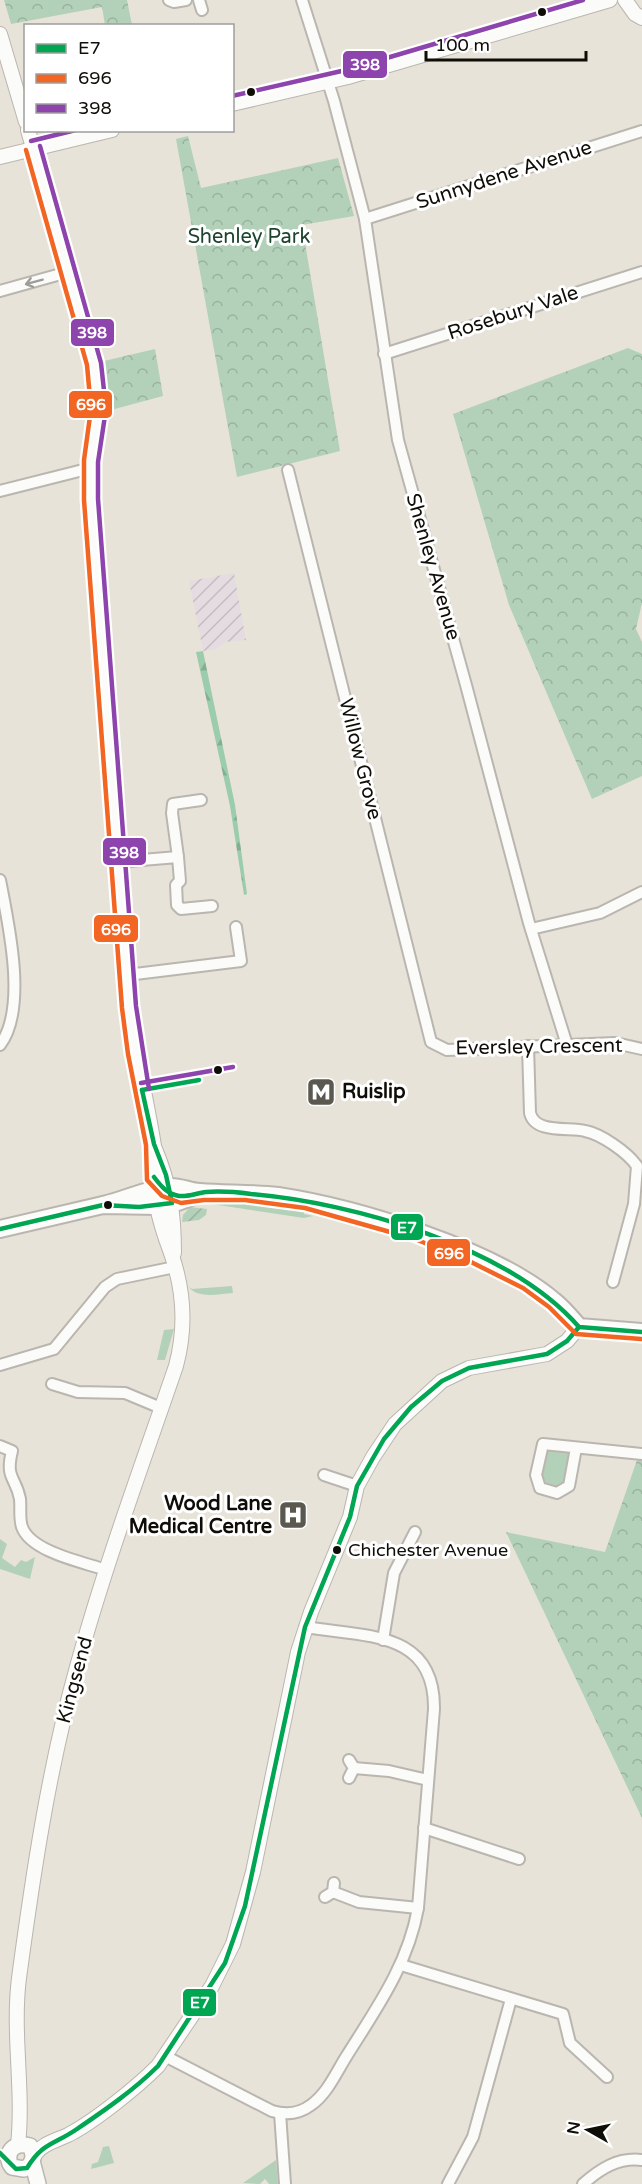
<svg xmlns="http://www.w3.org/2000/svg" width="642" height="2184" font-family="'Varela Round',sans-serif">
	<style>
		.industrial { fill: url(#industrial-furrows) }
		.grass { fill: #b3d1b9 }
		.forest { fill: url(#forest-firs) }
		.park { fill: url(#park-crowns) }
		.garden { fill: url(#garden-furrows) }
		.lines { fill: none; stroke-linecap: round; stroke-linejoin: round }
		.minor-casing { stroke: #bab6af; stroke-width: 14 }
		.tertiary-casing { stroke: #bab6af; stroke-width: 16 }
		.secondary-casing { stroke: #bab6af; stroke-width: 18 }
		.primary-casing { stroke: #bab6af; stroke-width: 20 }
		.minor { stroke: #fbfbf9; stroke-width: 10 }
		.tertiary { stroke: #fbfbf9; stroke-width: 14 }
		.secondary { stroke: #fbfbf9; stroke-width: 15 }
		.primary { stroke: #fbfbf9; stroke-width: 16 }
		.bus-1-casing { stroke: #fff; stroke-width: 9 }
		.bus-2-casing { stroke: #fff; stroke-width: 9 }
		.bus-3-casing { stroke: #fff; stroke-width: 9 }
		.bus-1 { stroke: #00a651; stroke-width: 4.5 }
		.bus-2 { stroke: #f26522; stroke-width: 4.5 }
		.bus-3 { stroke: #8e44ad; stroke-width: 4.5 }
		.oneway { stroke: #9d9c98 }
		.bus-dot { fill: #0f0d07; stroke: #fff; stroke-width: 2 }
		.labels { text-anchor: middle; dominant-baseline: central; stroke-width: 6; stroke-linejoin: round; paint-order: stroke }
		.bus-label { font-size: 18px; fill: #0f0d07; stroke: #fff; text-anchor: start }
		.street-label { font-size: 20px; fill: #0f0d07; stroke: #fff }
		.park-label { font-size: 20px; fill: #1c432d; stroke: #fff }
		.poi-label { font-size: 20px; font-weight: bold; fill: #0f0d07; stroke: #fff; text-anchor: start }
		.line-badge { stroke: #fff; stroke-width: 2 }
		.badge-label { font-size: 16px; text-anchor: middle; font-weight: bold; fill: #fff }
	</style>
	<defs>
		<pattern id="industrial-furrows" width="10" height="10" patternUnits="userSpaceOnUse" patternTransform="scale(1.5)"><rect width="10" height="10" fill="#e5dce2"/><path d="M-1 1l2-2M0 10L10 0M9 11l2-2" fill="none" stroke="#c3bcc0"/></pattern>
		<pattern id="forest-firs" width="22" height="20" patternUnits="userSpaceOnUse" patternTransform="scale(1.5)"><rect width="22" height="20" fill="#9bccab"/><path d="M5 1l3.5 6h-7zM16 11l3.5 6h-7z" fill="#84ae92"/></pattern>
		<pattern id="park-crowns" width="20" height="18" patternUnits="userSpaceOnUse" patternTransform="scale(1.5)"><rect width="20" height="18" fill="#b3d1b9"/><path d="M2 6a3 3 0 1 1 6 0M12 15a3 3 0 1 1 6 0" fill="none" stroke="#99b29e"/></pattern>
		<pattern id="garden-furrows" width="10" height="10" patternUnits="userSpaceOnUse" patternTransform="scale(1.5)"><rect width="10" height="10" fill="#b3d1b9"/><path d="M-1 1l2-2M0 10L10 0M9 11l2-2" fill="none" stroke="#99b29e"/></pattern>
	</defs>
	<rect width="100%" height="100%" fill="#e7e3d9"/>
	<polygon class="industrial" points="234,573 246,640 225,642 217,649 203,651 189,581"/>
	<g class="grass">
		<polygon points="217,1201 265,1204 304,1210 304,1214 313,1216 304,1218 205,1203"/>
		<path d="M232,1286L233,1293C220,1294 197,1299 189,1287L192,1289Z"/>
		<polygon points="174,1329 165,1360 157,1360 164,1330"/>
		<polygon points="543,1444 576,1448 571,1482 557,1493 536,1480"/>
		<polygon points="0,1539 7,1544 2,1558 15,1567 21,1560 26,1562 35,1557 30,1579 0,1569"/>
		<polygon points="109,2146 114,2163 91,2169 92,2164 98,2162 103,2147"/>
		<polygon points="276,2160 278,2184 269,2184 265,2179 260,2184 243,2183"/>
	</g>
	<polygon class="forest" points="203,651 235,805 247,894 244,895 230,806 196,652"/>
	<g class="park">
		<polygon points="4,0 127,0 132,25 105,25 102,7 11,24"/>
		<polygon points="188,136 201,188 338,158 354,216 302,225 340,451 237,477 176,139"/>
		<polygon points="628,348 642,354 642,603 636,629 642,642 642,776 592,799 509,605 453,414"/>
		<polygon points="155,349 163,396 111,410 104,361"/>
		<polygon points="637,1460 642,1460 642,1818 506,1532 605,1552"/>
	</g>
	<polygon class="garden" points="190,1207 207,1209 206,1215 199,1220 182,1222 183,1215"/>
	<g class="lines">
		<g class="minor-casing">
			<g id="minor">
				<polyline points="169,0 174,2 186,0"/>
				<polyline points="199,0 202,10"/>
				<polyline points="302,0 334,101 365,219 398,440 466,685 529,923 567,1045"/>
				<polyline points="365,219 642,131"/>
				<polyline points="0,291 68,272"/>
				<polyline points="384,354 642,272"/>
				<polyline points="288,470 431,1042 447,1050 615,1043 642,1049"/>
				<polyline points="0,491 91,468"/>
				<polyline points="178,857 172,813 173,804 201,800"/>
				<polyline points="117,862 178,857 180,881 176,885 177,905 181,909 212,906"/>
				<path d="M0,880C8,922 28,1008 0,1045"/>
				<polyline points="531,929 600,913 642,892"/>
				<polyline points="127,975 241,961 236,927"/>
				<path d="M528,1046L530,1113C535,1134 569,1127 585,1131C601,1134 627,1152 637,1166L634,1204L613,1282"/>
				<polyline points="0,1365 54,1349 105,1287 117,1279 175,1267"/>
				<polyline points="52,1384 78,1392 125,1393 161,1408"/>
				<path d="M0,1446L12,1451C5,1479 16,1477 20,1499C21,1509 19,1518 22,1527C31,1552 83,1562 106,1570"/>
				<polyline points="576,1448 569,1486 557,1493 540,1488 536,1475 543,1444 642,1454"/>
				<polyline points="324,1475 357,1486"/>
				<polyline points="383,1640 394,1573 415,1532"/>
				<polyline points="354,1768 389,1771 428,1780"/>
				<polyline points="349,1778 354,1768 349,1760"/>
				<polyline points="424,1828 519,1859"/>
				<polyline points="333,1892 359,1902 418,1908"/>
				<polyline points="325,1897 333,1892 334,1883"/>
				<polyline points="401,1965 563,2014 570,2043 607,2077"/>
				<path d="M165,2056L272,2111C285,2115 299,2114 311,2105C327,2094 336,2073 346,2057C376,2009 408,1965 418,1908L434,1709C435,1630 365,1637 305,1627"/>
				<polyline points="280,2113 285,2184"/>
				<polyline points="448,2184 473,2137 511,1999"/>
				<path d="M583,2184C600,2169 618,2157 642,2160"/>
			</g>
		</g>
		<g class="tertiary-casing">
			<g id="tertiary">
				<polyline points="625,0 635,14 642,18"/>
				<polyline points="0,34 26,122"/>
				<polyline points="232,104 348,77 610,0"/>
				<polyline points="0,157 112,130"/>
				<path d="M155,1149C170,1184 174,1215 174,1253"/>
				<path d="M18,2145C24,2089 12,2034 19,1978C33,1874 49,1767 77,1667C105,1565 142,1465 176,1366C186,1329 184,1290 171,1253C165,1237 160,1223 157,1206C153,1186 157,1166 154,1146C147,1100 135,1054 129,1007L91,499V461L99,409L94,364L28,130"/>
				<path d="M33,2158C40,2144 55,2141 68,2135C95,2121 137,2087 158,2066L212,1986L233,1944L253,1872L298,1652L311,1612L350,1517L357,1486L373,1457L395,1424L442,1381L469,1368L547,1354L567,1341L579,1327"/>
			</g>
		</g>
		<g class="secondary-casing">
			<g id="secondary">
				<polyline points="32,2161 38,2184"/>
				<path d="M10,2164C5,2149 17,2142 30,2146C35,2155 34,2165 24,2169L12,2167"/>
			</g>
		</g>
		<g class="primary-casing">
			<g id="primary">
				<path d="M103,1205C126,1200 145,1189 169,1187C180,1186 190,1192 200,1192C226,1194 252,1193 278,1196C356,1208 493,1249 554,1301C563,1308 571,1318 579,1327L642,1332"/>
				<polyline points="0,1229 103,1205 157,1206 178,1202 202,1193"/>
			</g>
		</g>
		<use href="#minor" class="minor"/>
		<use href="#tertiary" class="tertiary"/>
		<use href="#secondary" class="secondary"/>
		<use href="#primary" class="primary"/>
		<g class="bus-1-casing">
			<g id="bus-1">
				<polyline points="142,1090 199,1080"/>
				<path d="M154,1177C160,1185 167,1194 179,1196C188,1197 197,1193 206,1192C221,1191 236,1192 251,1194C355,1203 509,1247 579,1327L642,1332"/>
				<polyline points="0,1229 103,1205 139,1207 172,1203 166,1175 154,1144 142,1090"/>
				<path d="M0,2153L16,2169L27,2168C43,2142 54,2145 77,2129C105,2110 134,2090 158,2066L225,1963L245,1906L305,1627L350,1517L357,1486L384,1439L411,1407L442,1381L469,1368L547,1354L567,1341L579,1327"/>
			</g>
		</g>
		<g class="bus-2-casing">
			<polyline id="bus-2" points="26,150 87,365 91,409 84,460 84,500 122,1008 128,1054 146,1145 147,1180 162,1196 181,1203 204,1200 245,1200 305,1208 415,1239 471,1262 523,1288 549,1307 576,1334 641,1339"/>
		</g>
		<g class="bus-3-casing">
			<g id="bus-3">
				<polyline points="232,96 346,70 583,0"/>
				<polyline points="31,141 76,130"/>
				<polyline points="40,146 101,363 106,409 98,462 98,499 136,1006 149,1089"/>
				<polyline points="141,1083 233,1067"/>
			</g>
		</g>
		<use href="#bus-1" class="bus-1"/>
		<use href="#bus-2" class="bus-2"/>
		<use href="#bus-3" class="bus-3"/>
	</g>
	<defs><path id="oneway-shaft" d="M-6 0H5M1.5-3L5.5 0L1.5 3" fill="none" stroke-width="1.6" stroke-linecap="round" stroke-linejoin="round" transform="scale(1.5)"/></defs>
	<use class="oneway" href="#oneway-shaft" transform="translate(34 282) rotate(165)"/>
	<defs>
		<g id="metro-square" transform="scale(1.5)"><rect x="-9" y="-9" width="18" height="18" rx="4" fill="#5b5850" stroke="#fff"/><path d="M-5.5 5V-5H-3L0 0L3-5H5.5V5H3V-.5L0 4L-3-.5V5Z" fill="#fff"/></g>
		<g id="hospital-square" transform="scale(1.5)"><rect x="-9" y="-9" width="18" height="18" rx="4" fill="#5b5850" stroke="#fff"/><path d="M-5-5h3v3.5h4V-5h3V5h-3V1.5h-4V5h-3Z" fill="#fff"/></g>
	</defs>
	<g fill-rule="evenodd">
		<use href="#metro-square" x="321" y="1092"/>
		<use href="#hospital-square" x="293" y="1515"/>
	</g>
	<g class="bus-dot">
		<circle cx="542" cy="12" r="5"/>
		<circle cx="251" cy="92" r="5"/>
		<circle cx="218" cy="1070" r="5"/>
		<circle cx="108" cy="1205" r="5"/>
		<circle cx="337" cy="1550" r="5"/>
	</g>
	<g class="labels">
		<g class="bus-label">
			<text x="348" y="1550">Chichester Avenue</text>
		</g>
		<g class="street-label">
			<text transform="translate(504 175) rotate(-18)">Sunnydene Avenue</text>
			<text transform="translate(513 313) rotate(-18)">Rosebury Vale</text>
			<text transform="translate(433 567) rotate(74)">Shenley Avenue</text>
			<text transform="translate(360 759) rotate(76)">Willow Grove</text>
			<text transform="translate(539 1047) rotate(-1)">Eversley Crescent</text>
			<text transform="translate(75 1680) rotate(-75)">Kingsend</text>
		</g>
		<g class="park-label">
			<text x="249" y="237">Shenley Park</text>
		</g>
		<g class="poi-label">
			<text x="342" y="1092">Ruislip</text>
			<text x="272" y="1504" text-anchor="end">Wood Lane<tspan x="272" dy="23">Medical Centre</tspan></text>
		</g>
	</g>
	<g class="line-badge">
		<rect x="342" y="50" width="46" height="29" rx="6" fill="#8e44ad"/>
		<rect x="70" y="318" width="45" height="29" rx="6" fill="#8e44ad"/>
		<rect x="68" y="390" width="45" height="29" rx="6" fill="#f26522"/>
		<rect x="102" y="837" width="45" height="29" rx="6" fill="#8e44ad"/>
		<rect x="93" y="914" width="46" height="29" rx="6" fill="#f26522"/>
		<rect x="390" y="1213" width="34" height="28" rx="6" fill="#00a651"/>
		<rect x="426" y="1238" width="45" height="29" rx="6" fill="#f26522"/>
		<rect x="182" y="1988" width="35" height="29" rx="6" fill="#00a651"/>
	</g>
	<g class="badge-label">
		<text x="365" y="70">398</text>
		<text x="92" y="338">398</text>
		<text x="91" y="410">696</text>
		<text x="124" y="858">398</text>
		<text x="116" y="935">696</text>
		<text x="407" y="1233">E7</text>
		<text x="449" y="1259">696</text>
		<text x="200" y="2008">E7</text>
	</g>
	<rect x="24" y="24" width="210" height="108" fill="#ffffff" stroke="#9f9e9c" stroke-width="1.5"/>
	<rect x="36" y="44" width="30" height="9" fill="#00a651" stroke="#9f9e9c" stroke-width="1.5"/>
	<text x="78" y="54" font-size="18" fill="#0f0d07">E7</text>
	<rect x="36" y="74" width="30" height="9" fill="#f26522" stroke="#9f9e9c" stroke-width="1.5"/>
	<text x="78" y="84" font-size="18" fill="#0f0d07">696</text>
	<rect x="36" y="104" width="30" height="9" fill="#8e44ad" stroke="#9f9e9c" stroke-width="1.5"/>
	<text x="78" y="114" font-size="18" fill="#0f0d07">398</text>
	<g transform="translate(588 2130) rotate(279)" stroke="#ffffff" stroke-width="4.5" paint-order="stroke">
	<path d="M0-4.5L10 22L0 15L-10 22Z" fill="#0f0d07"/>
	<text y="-9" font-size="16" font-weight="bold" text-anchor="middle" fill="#0f0d07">N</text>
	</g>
	<path d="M426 51v9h160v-9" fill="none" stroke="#0f0d07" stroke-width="3"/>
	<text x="435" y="51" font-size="18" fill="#0f0d07" stroke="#ffffff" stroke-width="4.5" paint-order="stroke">100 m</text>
</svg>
